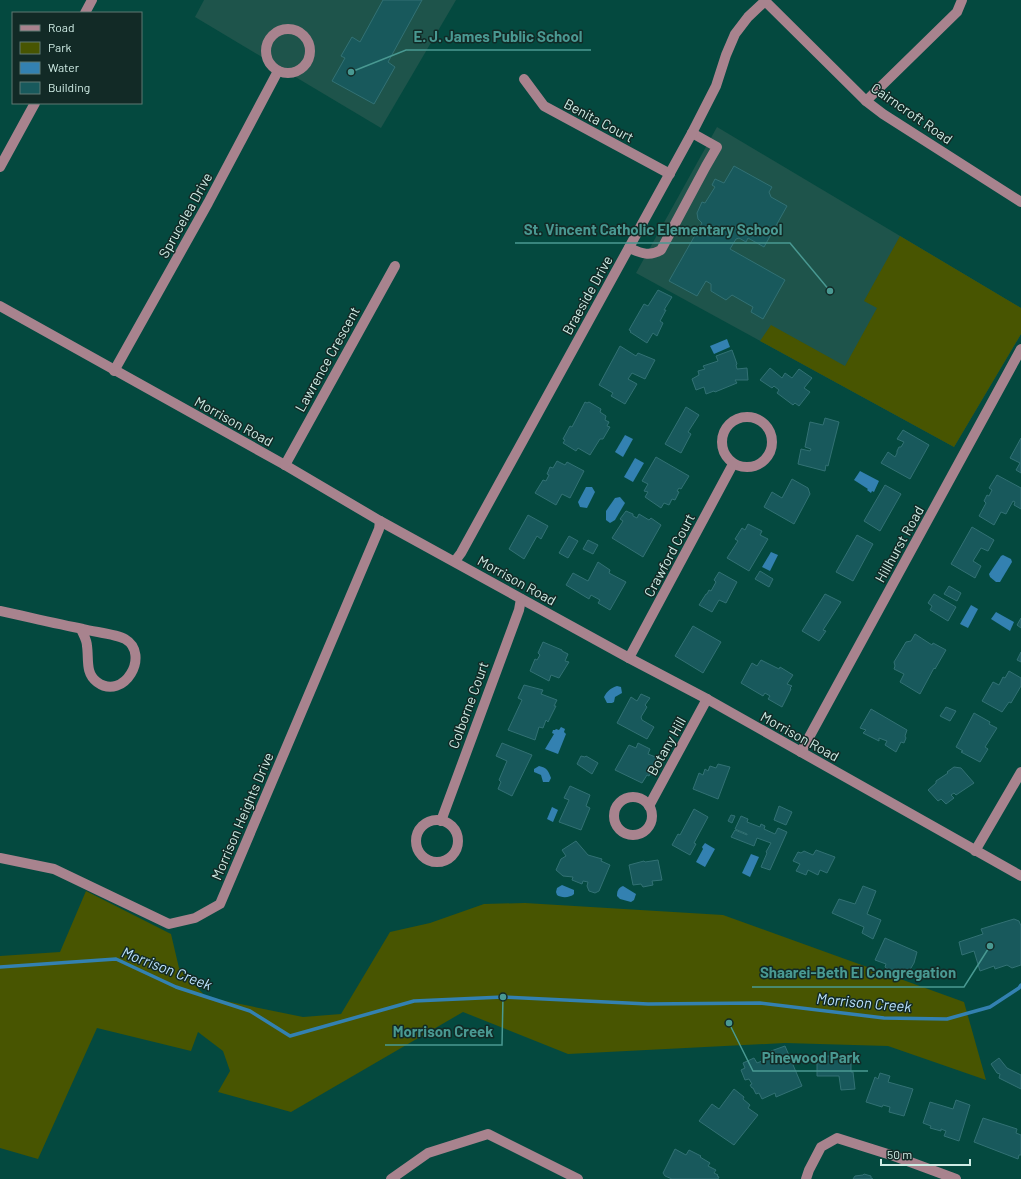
<svg xmlns="http://www.w3.org/2000/svg" width="1021" height="1179" font-family="Barlow,sans-serif">
	<style>
		.built { fill: #1e544b }
		.green { fill: #485501 }
		.water { fill: #3381b1 }
		.lines { fill: none; stroke-linecap: round; stroke-linejoin: round }
		.stream { stroke: #3381b1; stroke-width: 3.5 }
		.building { fill: #18595c; stroke: #327174 }
		.minor { stroke: #a8838e; stroke-width: 10 }
		.labels { text-anchor: middle; dominant-baseline: central; stroke-width: 3; stroke-linejoin: round; paint-order: stroke }
		.street-label { font-size: 14px; fill: #cfece5; stroke: #122a26 }
		.water-label { font-size: 15px; font-style: italic; fill: #bde3fe; stroke: #122a26 }
		.leader { fill: none; stroke: #499992; stroke-width: 1.5 }
		.callout-dot { fill: #499992; stroke: #122a26; stroke-width: 1.5 }
		.callout-label { font-size: 15px; text-anchor: middle; font-weight: bold; fill: #499992; stroke: #122a26; stroke-width: 3; stroke-linejoin: round; paint-order: stroke }
	</style>
	<rect width="100%" height="100%" fill="#04493f"/>
	<g class="built">
		<polygon points="204,0 456,0 381,128 195,17"/>
		<polygon points="717,127 1021,308 1021,334 954,447 636,273"/>
	</g>
	<g class="green">
		<polygon points="900,236 1021,308 1021,334 954,447 760,341 771,325 845,366 877,308 864,301"/>
		<polygon points="86,891 171,934 179,968 206,997 303,1017 341,1014 390,932 430,923 484,904 525,903 723,915 964,1002 986,1080 888,1046 785,1043 568,1054 463,1012 291,1112 218,1092 230,1071 223,1051 198,1032 191,1051 97,1028 38,1159 0,1148 0,956 60,952"/>
	</g>
	<g class="water">
		<polygon points="727,339 730,347 714,354 710,346"/>
		<polygon points="625,435 633,439 623,457 615,452"/>
		<polygon points="635,458 644,463 633,482 624,477"/>
		<polygon points="860,471 879,481 874,492 872,491 871,493 867,490 868,489 854,480"/>
		<polygon points="586,487 592,487 595,492 587,508 580,507 578,502"/>
		<polygon points="620,497 625,503 615,520 610,523 606,520 606,511 615,498"/>
		<polygon points="771,552 778,555 770,571 762,567"/>
		<polygon points="1003,555 1011,559 1012,562 1000,582 996,582 990,577 989,574 1001,556"/>
		<polygon points="971,605 978,609 968,628 960,624"/>
		<polygon points="996,612 1014,622 1010,631 991,619"/>
		<path d="M617,686L621,687L622,693L615,697L614,702L612,703H607L604,697C607,691 611,688 617,686Z"/>
		<polygon points="561,727 565,729 564,732 566,734 558,754 545,749 554,734 552,733 553,730 555,730 556,729 559,730"/>
		<path d="M539,766C547,768 548,770 551,778L549,782H543L541,775L534,772V769Z"/>
		<polygon points="552,807 558,810 553,822 547,819"/>
		<polygon points="705,843 715,849 705,867 696,862 703,849 702,847"/>
		<polygon points="751,854 759,857 750,877 742,873"/>
		<path d="M562,885L574,890V894C570,898 561,898 557,895L556,892L557,888Z"/>
		<path d="M623,886L636,894L634,900L631,902L620,899L617,896C617,891 618,888 623,886Z"/>
	</g>
	<g class="lines">
		<polyline class="stream" points="0,967 116,959 176,987 250,1011 290,1036 414,1001 503,997 648,1004 760,1003 884,1018 947,1019 990,1007 1019,988 1021,985"/>
	</g>
	<g class="building">
		<polygon points="383,0 422,0 388,62 395,67 374,104 332,81 345,58 341,56 352,37 360,42"/>
		<polygon points="734,166 772,187 769,192 771,197 787,206 764,247 748,238 746,242 739,238 736,239 730,249 785,280 763,319 751,312 753,307 732,295 726,300 711,291 711,284 706,281 697,296 669,281 702,223 698,219 697,213 702,202 705,203 715,187 712,185 715,179 724,183"/>
		<polygon points="658,290 672,297 664,310 666,310 660,321 663,323 657,336 653,333 647,343 630,332 631,331 629,330 644,304 648,306"/>
		<polygon points="620,346 636,356 638,353 655,360 645,379 632,373 628,379 637,384 625,404 611,396 613,393 599,385"/>
		<polygon points="732,350 737,364 736,365 737,369 747,368 748,380 735,380 737,383 715,392 714,391 706,394 704,387 696,390 692,379 699,375 698,371 705,369 703,366 718,361 716,356"/>
		<polygon points="770,368 782,378 785,373 792,378 799,369 812,378 804,388 810,392 799,406 795,403 793,405 777,393 779,390 774,386 772,388 760,380"/>
		<polygon points="585,402 587,403 589,402 601,409 600,412 606,416 605,420 609,422 607,426 610,427 603,439 600,439 590,455 578,448 576,451 563,443 565,440 563,439 570,426 572,427"/>
		<polygon points="686,407 699,415 688,432 691,434 681,453 665,444"/>
		<polygon points="825,418 839,422 828,466 826,465 825,471 798,464 801,449 810,451 811,449 805,447 810,422 823,425"/>
		<polygon points="903,430 929,445 910,479 881,463 888,452 895,457 897,453 897,451 899,447 901,447 904,442 897,439"/>
		<polygon points="1021,438 1021,473 1016,470 1020,463 1010,458"/>
		<polygon points="656,457 689,476 681,489 679,488 677,491 679,492 675,500 672,499 669,505 664,503 661,508 645,497 648,492 644,491 648,484 642,481"/>
		<polygon points="557,461 565,465 567,462 584,471 570,498 562,494 556,505 535,493 543,480 546,481 549,475 547,474 550,467 553,468"/>
		<polygon points="997,475 1021,488 1021,509 1014,505 1015,502 1013,501 1006,514 1001,512 994,525 979,516 986,503 984,501 987,495 989,496 992,490 989,488"/>
		<polygon points="792,479 808,488 810,494 794,524 764,507 772,492 782,498"/>
		<polygon points="885,485 901,494 880,531 864,521"/>
		<polygon points="626,511 633,514 633,516 637,518 639,514 649,520 651,518 661,525 643,557 612,538 623,521 620,519"/>
		<polygon points="528,515 548,526 541,539 537,536 524,559 509,549"/>
		<polygon points="748,524 762,531 760,535 768,539 749,571 727,558 738,541 735,539 742,528 745,530"/>
		<polygon points="972,527 994,540 988,551 981,548 973,561 981,566 975,578 951,564"/>
		<polygon points="857,535 873,544 853,581 836,572"/>
		<polygon points="569,536 578,541 568,558 559,553"/>
		<polygon points="588,540 598,545 593,554 583,549"/>
		<polygon points="598,562 610,570 609,573 626,582 610,610 598,603 600,600 591,595 589,599 566,585 573,573 588,581"/>
		<polygon points="760,571 773,579 769,587 755,579"/>
		<polygon points="719,572 737,582 726,603 719,600 712,612 699,605 706,594 707,594 709,590 711,591 716,582 714,580"/>
		<polygon points="949,586 961,593 957,601 944,594"/>
		<polygon points="825,594 841,602 823,630 826,631 819,641 802,631"/>
		<polygon points="934,594 956,607 948,621 930,610 932,606 928,603"/>
		<polygon points="1021,618 1021,628 1017,625"/>
		<polygon points="693,626 721,642 703,673 675,656"/>
		<polygon points="915,634 932,645 933,643 946,650 935,669 934,668 920,694 900,682 904,674 894,669 895,666 894,662 906,642 911,641"/>
		<polygon points="543,642 562,650 562,651 568,654 565,661 569,662 559,678 551,675 549,681 530,671 535,659 537,660 540,655 538,653"/>
		<polygon points="1021,652 1021,662 1017,660"/>
		<polygon points="761,660 779,669 780,667 793,675 787,684 792,686 790,688 791,689 782,707 768,699 770,696 765,693 763,696 741,683 752,663 757,666"/>
		<polygon points="1009,671 1021,678 1021,686 1011,703 1009,702 1002,712 982,701 993,682 999,685 1003,677 1005,678"/>
		<polygon points="524,685 543,690 541,694 557,700 554,706 556,706 548,722 546,720 543,728 539,727 535,740 508,730 522,700 518,698"/>
		<polygon points="641,694 650,698 645,705 647,707 641,717 642,720 654,727 647,739 617,723 631,697 637,701"/>
		<polygon points="946,707 956,711 950,721 940,716"/>
		<polygon points="871,709 907,730 905,736 906,738 904,743 901,742 896,752 885,745 887,741 879,738 879,741 863,733 866,730 860,728"/>
		<polygon points="974,713 990,722 989,724 997,728 985,747 988,749 980,762 961,752 963,751 956,747"/>
		<polygon points="502,743 532,755 512,796 498,789 501,782 499,780 507,761 496,756"/>
		<polygon points="638,743 650,749 648,754 658,758 649,776 647,775 642,783 615,770 629,745 636,748"/>
		<polygon points="581,756 585,757 586,756 598,763 592,774 577,764"/>
		<polygon points="718,764 730,767 718,799 693,789 699,773 703,775 705,769 708,771 710,766 716,768"/>
		<polygon points="954,767 961,768 974,783 956,795 954,793 951,795 954,798 946,804 941,799 938,801 928,790 936,783 936,781 948,773 947,772"/>
		<polygon points="570,786 590,795 586,806 590,808 581,830 559,822 569,800 564,798"/>
		<polygon points="779,806 792,812 786,825 774,820"/>
		<polygon points="694,809 708,817 694,843 696,844 690,855 672,845 678,834 680,835"/>
		<polygon points="731,815 735,816 732,823 728,821"/>
		<polygon points="741,816 748,819 747,822 760,827 761,824 765,826 764,829 775,834 778,828 787,832 770,870 761,867 767,853 766,852 771,843 757,838 754,846 731,837 735,830 747,835 747,834 735,829"/>
		<polygon points="576,841 588,855 602,859 601,861 610,865 599,891 595,893 589,891 587,886 588,882 583,881 582,884 572,880 573,877 563,876 556,870 561,859 566,856 562,850"/>
		<polygon points="816,850 835,857 827,873 820,870 818,875 808,870 806,875 796,871 800,864 793,861 798,852 801,853 804,851 813,855"/>
		<polygon points="658,860 662,880 652,881 653,885 643,887 641,884 633,885 629,865 644,861 645,862"/>
		<polygon points="863,886 876,891 867,914 881,920 873,939 862,933 864,927 832,913 839,899 855,904"/>
		<polygon points="1014,919 1019,921 1021,926 1021,965 1012,968 1007,965 995,969 994,966 980,971 974,951 962,955 959,942 983,934 981,929"/>
		<polygon points="885,938 917,952 914,963 908,973 899,969 896,973 890,971 885,967 886,964 875,960"/>
		<polygon points="785,1046 802,1086 776,1097 775,1093 762,1099 759,1093 756,1094 753,1088 752,1088 750,1085 752,1084 749,1079 745,1080 741,1070 745,1068 743,1063 754,1058 757,1063 774,1056 771,1051"/>
		<polygon points="817,1056 851,1056 851,1072 853,1072 855,1089 841,1090 839,1076 817,1076"/>
		<polygon points="999,1058 1007,1068 1021,1075 1021,1089 999,1078 1000,1074 997,1073 991,1064"/>
		<polygon points="880,1073 890,1076 888,1082 913,1089 904,1116 889,1112 890,1107 883,1105 882,1107 866,1102 875,1077 878,1079"/>
		<polygon points="734,1089 744,1097 743,1099 750,1105 748,1108 758,1115 734,1145 699,1121 712,1104 719,1109"/>
		<polygon points="956,1100 970,1105 959,1141 944,1136 946,1131 941,1129 941,1131 930,1128 931,1126 923,1123 930,1102 953,1109"/>
		<polygon points="983,1118 1017,1129 1016,1133 1021,1135 1021,1155 1019,1155 1018,1159 974,1142"/>
		<polygon points="675,1149 686,1155 689,1150 701,1156 700,1157 710,1163 708,1166 716,1170 714,1173 718,1175 717,1176 719,1177 718,1179 672,1179 665,1176 663,1173"/>
		<polygon points="864,1174 871,1176 871,1178 873,1179 853,1179 855,1176 863,1175"/>
	</g>
	<g class="lines">
		<g class="minor">
			<polyline points="764,0 866,101 883,114 1021,202"/>
			<polyline points="85,13 92,0"/>
			<circle cx="288" cy="51" r="22"/>
			<polyline points="524,79 544,106 670,174"/>
			<polyline points="866,101 957,12 962,0"/>
			<polyline points="0,167 35,103"/>
			<path d="M629,248C641,253 649,257 661,250L706,166L717,147L692,133"/>
			<polyline points="0,306 285,465 380,521 629,658 707,699 1021,876"/>
			<polyline points="114,371 208,203 278,71"/>
			<circle cx="747" cy="442" r="25"/>
			<polyline points="285,465 395,266"/>
			<polyline points="455,561 461,553 692,133 716,86 726,55 735,34 748,17 765,1"/>
			<path d="M0,611C28,617 56,624 83,629C94,632 116,634 125,639C151,654 124,702 97,682C85,673 89,659 87,646C87,640 83,634 81,629"/>
			<polyline points="629,658 733,464"/>
			<polyline points="801,752 1021,349"/>
			<circle cx="633" cy="816" r="19"/>
			<polyline points="649,806 707,699"/>
			<circle cx="437" cy="841" r="21"/>
			<polyline points="441,821 519,610 521,599"/>
			<polyline points="975,851 1021,772"/>
			<polyline points="0,858 54,869 169,924 195,918 220,904 379,529 380,521"/>
			<polyline points="391,1179 428,1153 488,1134 578,1179"/>
			<polyline points="806,1179 809,1170 821,1147 837,1138 894,1156 956,1179"/>
		</g>
	</g>
	<g class="labels">
		<g class="street-label">
			<text transform="translate(912 113) rotate(35)">Cairncroft Road</text>
			<text transform="translate(599 120) rotate(28)">Benita Court</text>
			<text transform="translate(185 215) rotate(-61)">Sprucelea Drive</text>
			<text transform="translate(587 295) rotate(-61)">Braeside Drive</text>
			<text transform="translate(327 359) rotate(-61)">Lawrence Crescent</text>
			<text transform="translate(234 421) rotate(29)">Morrison Road</text>
			<text transform="translate(899 544) rotate(-61)">Hillhurst Road</text>
			<text transform="translate(669 555) rotate(-62)">Crawford Court</text>
			<text transform="translate(517 580) rotate(29)">Morrison Road</text>
			<text transform="translate(468 705) rotate(-70)">Colborne Court</text>
			<text transform="translate(800 736) rotate(29)">Morrison Road</text>
			<text transform="translate(666 746) rotate(-61)">Botany Hill</text>
			<text transform="translate(242 816) rotate(-67)">Morrison Heights Drive</text>
		</g>
		<g class="water-label">
			<text transform="translate(167 968) rotate(21)">Morrison Creek</text>
			<text transform="translate(864 1002) rotate(5)">Morrison Creek</text>
		</g>
	</g>
	<path class="leader" d="M351 72L406 50H591M830 291L790 243H515M990 946L964 987H752M503 997L502 1045H385M729 1023L753 1071H868"/>
	<g class="callout-dot">
		<circle cx="351" cy="72" r="4"/>
		<circle cx="830" cy="291" r="4"/>
		<circle cx="990" cy="946" r="4"/>
		<circle cx="503" cy="997" r="4"/>
		<circle cx="729" cy="1023" r="4"/>
	</g>
	<g class="callout-label">
		<text x="498" y="42">E. J. James Public School</text>
		<text x="653" y="235">St. Vincent Catholic Elementary School</text>
		<text x="858" y="978">Shaarei-Beth El Congregation</text>
		<text x="443" y="1037">Morrison Creek</text>
		<text x="811" y="1063">Pinewood Park</text>
	</g>
	<rect x="12" y="12" width="130" height="92" fill="#122a26" stroke="#5e7872"/>
	<rect x="20" y="25" width="20" height="6" fill="#a8838e" stroke="#5e7872"/>
	<text x="48" y="32" font-size="12" fill="#cfece5">Road</text>
	<rect x="20" y="42" width="20" height="12" fill="#485501" stroke="#5e7872"/>
	<text x="48" y="52" font-size="12" fill="#cfece5">Park</text>
	<rect x="20" y="62" width="20" height="12" fill="#3381b1" stroke="#5e7872"/>
	<text x="48" y="72" font-size="12" fill="#cfece5">Water</text>
	<rect x="20" y="82" width="20" height="12" fill="#18595c" stroke="#5e7872"/>
	<text x="48" y="92" font-size="12" fill="#cfece5">Building</text>
	<path d="M881 1159v6h89v-6" fill="none" stroke="#cfece5" stroke-width="2"/>
	<text x="887" y="1159" font-size="12" fill="#cfece5" stroke="#122a26" stroke-width="3" paint-order="stroke">50 m</text>
</svg>
